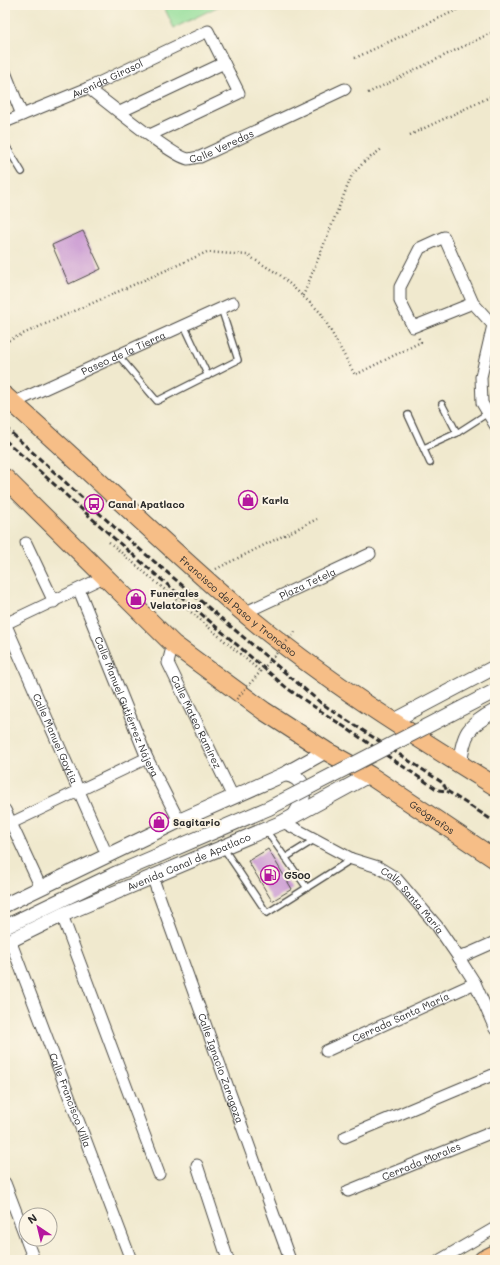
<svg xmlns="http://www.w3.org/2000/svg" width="500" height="1265" font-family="Mali,sans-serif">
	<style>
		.green { fill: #93de9a; stroke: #5f8462 }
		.building { fill: #c590d1 }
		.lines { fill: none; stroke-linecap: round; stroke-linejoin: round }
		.service-casing { stroke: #494843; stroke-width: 8 }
		.minor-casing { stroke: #494843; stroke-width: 13 }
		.tertiary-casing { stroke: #494843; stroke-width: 16 }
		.primary-casing { stroke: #494843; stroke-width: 20 }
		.path { stroke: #494843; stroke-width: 2.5; stroke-dasharray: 1 3; stroke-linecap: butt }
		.service { stroke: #fff; stroke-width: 5.5 }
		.minor { stroke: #fff; stroke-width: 11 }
		.tertiary { stroke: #fff; stroke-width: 14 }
		.primary { stroke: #f6be87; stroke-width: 18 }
		.rail { stroke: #2b2b2b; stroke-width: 3; stroke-dasharray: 6 3; stroke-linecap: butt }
		.tertiary-bridge-casing { stroke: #494843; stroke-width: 16; stroke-linecap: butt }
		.path-bridge { stroke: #494843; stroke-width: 2.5; stroke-dasharray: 1 3; stroke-linecap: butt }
		.tertiary-bridge { stroke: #fff; stroke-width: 14 }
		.labels { text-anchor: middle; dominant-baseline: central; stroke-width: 4; stroke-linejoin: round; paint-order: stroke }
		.street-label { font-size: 10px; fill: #2b2b2b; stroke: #fcf5e5 }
		.poi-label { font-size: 10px; font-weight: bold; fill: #2b2b2b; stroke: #fcf5e5; text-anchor: start }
	</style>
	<rect width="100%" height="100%" fill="#fcf5e5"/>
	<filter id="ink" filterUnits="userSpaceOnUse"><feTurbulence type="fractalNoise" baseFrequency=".025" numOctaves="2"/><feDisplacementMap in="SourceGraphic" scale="8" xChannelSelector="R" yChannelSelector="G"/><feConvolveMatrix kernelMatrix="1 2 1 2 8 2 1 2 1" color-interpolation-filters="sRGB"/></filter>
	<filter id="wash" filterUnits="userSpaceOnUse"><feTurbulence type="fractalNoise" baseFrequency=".012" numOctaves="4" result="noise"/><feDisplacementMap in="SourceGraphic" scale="16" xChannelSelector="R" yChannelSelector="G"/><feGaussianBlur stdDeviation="0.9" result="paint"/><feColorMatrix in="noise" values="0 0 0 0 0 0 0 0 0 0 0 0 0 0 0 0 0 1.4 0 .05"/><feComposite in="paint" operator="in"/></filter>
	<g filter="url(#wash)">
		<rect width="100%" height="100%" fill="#f0e9ce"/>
		<polygon class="green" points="163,5 221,5 174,28"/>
		<g id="blocks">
			<g class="building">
				<polygon points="83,231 101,269 69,284 52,245"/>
				<polygon points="268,849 292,889 272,901 248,861"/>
			</g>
		</g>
	</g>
	<g filter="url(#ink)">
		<use href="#blocks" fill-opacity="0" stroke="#494843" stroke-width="1"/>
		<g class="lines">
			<g class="service-casing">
				<g id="service">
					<polyline points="5,144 22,172"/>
					<polyline points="184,325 208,376"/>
					<polyline points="118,355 157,401 238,360 221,308"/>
					<polyline points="442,404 457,433"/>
					<polyline points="408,415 430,463"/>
					<polyline points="424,448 457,433 488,413"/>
					<polyline points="265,829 307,888"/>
					<polyline points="224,849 267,913 352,859"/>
					<polyline points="285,858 314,840"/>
				</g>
			</g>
			<g class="minor-casing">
				<g id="minor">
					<polyline points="5,72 22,115"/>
					<path id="s1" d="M88,88C106,101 171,156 188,159C191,159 196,157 200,157L345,89"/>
					<polyline points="120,112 224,63"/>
					<path id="s2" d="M5,122L88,88L208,31L239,93L150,135"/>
					<polyline points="473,303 413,327 400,301 400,287 420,248 444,237 473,303 493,325"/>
					<polyline points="495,323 493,325 481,377 482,403 495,425"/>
					<path id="s3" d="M13,403L233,303"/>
					<polyline points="26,543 54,602"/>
					<path id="s4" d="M79,590L147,758L179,821"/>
					<path id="s5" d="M244,613L370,554"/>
					<path id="s6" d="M5,623L107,855"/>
					<polyline points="5,624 106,576"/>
					<path id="s7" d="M173,644L168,663L233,797"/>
					<polyline points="5,810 41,888"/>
					<path id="s8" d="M283,822L352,859L378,867L396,878L437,926L459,958L475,983L495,1029"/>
					<polyline points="5,826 147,758"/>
					<path id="s9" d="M152,876L290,1260"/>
					<polyline points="62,915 159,1174"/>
					<path id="s10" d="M10,940L131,1260"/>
					<polyline points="459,958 495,942"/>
					<path id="s11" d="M326,1051L475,983"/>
					<polyline points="345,1137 495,1074"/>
					<polyline points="197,1165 228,1260"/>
					<polyline points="5,1183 26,1238"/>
					<path id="s12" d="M348,1191L495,1131"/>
					<polyline points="26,1239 34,1260"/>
					<polyline points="440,1260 495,1228"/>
				</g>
			</g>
			<g class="tertiary-casing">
				<g id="tertiary">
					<polyline points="391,722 495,667"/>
					<path d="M460,764C463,734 468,725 495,711"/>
					<path d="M285,774C310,778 305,799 295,815"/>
					<polyline points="5,905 179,821 285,774 326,751"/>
					<polyline points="5,927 115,874"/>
					<path id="s13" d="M5,943L62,915L283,822L369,775"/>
				</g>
			</g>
			<g class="primary-casing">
				<g id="primary">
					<path id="s14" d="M5,396C86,467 162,543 243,612C321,678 408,732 495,786"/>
					<path id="s15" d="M5,478L173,644L264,711L326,751L369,775L495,859"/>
					<polyline points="483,1260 495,1254"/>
				</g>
			</g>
			<g class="path">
				<polyline points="355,58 467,5"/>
				<polyline points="368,93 495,31"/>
				<polyline points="410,135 494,95"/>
				<polyline points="303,296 352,175 364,162 383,148"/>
				<polyline points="5,342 207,252 247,255 280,275 321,313 355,375 421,342 418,337"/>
				<polyline points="109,542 261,672"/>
				<polyline points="216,569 317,519"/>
			</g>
			<use href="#service" class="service"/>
			<use href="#minor" class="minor"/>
			<use href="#tertiary" class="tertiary"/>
			<use href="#primary" class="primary"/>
			<g class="rail">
				<polyline points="5,427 123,535 321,703 443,783 447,791"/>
				<polyline points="5,440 117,541 288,689 438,790 447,791 495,822"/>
			</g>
			<g class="tertiary-bridge-casing">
				<polyline id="tertiary-bridge" points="115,874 269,808 495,691"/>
			</g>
			<polyline class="path-bridge" points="234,702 295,632"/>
			<use href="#tertiary-bridge" class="tertiary-bridge"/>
		</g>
	</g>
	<defs>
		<g id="shop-ring" transform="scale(1)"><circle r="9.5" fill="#fcf5e5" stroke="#b5179e" stroke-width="1.5"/><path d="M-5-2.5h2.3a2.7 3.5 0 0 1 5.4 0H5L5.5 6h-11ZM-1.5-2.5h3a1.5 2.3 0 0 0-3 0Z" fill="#b5179e"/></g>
		<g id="bus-ring" transform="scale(1)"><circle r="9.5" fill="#fcf5e5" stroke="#b5179e" stroke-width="1.5"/><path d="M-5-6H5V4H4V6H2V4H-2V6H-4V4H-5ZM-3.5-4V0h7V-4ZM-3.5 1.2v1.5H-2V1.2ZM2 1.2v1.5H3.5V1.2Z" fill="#b5179e"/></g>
		<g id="fuel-ring" transform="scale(1)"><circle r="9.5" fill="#fcf5e5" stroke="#b5179e" stroke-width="1.5"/><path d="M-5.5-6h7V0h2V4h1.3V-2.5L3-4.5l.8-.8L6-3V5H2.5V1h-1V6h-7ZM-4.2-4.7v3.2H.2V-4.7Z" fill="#b5179e"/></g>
	</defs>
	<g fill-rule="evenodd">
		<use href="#shop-ring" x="248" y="500"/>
		<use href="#bus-ring" x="94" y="504"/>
		<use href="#shop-ring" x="136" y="599"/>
		<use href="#shop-ring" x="159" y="822"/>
		<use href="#fuel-ring" x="270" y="875"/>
	</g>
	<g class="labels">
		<g class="street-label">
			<text stroke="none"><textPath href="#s2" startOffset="111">Avenida Girasol</textPath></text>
			<text stroke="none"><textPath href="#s1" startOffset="159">Calle Veredas</textPath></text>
			<text stroke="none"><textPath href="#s3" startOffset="121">Paseo de la Tierra</textPath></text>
			<text stroke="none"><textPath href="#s5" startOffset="70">Plaza Tetela</textPath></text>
			<text stroke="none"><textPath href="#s14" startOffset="314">Francisco del Paso y Troncoso</textPath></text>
			<text stroke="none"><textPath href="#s4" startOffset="126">Calle Manuel Gutiérrez Nájera</textPath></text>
			<text stroke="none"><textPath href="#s7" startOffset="85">Calle Mateo Ramírez</textPath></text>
			<text stroke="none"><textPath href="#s6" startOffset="126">Calle Manuel Goytia</textPath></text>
			<text stroke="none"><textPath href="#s15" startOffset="548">Geógrafos</textPath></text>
			<text stroke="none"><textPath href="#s13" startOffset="201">Avenida Canal de Apatlaco</textPath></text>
			<text stroke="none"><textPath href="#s8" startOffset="154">Calle Santa María</textPath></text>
			<text stroke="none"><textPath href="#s11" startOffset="82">Cerrada Santa María</textPath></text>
			<text stroke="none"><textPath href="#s9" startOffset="204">Calle Ignacio Zaragoza</textPath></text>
			<text stroke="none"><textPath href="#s10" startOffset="171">Calle Francisco Villa</textPath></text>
			<text stroke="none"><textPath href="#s12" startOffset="79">Cerrada Morales</textPath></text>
		</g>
		<g class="poi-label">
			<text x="262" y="500">Karla</text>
			<text x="108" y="504">Canal Apatlaco</text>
			<text x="150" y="593">Funerales<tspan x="150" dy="12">Velatorios</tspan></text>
			<text x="173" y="822">Sagitario</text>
			<text x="284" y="875">G500</text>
		</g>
	</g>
	<rect width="500" height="1265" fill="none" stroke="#fcf5e5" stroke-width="20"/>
	<g transform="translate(38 1227) rotate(325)"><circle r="19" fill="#fcf5e5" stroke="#a8a49b"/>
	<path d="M0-3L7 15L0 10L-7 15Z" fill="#b5179e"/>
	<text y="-6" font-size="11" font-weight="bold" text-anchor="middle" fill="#2b2b2b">N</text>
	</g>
</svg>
